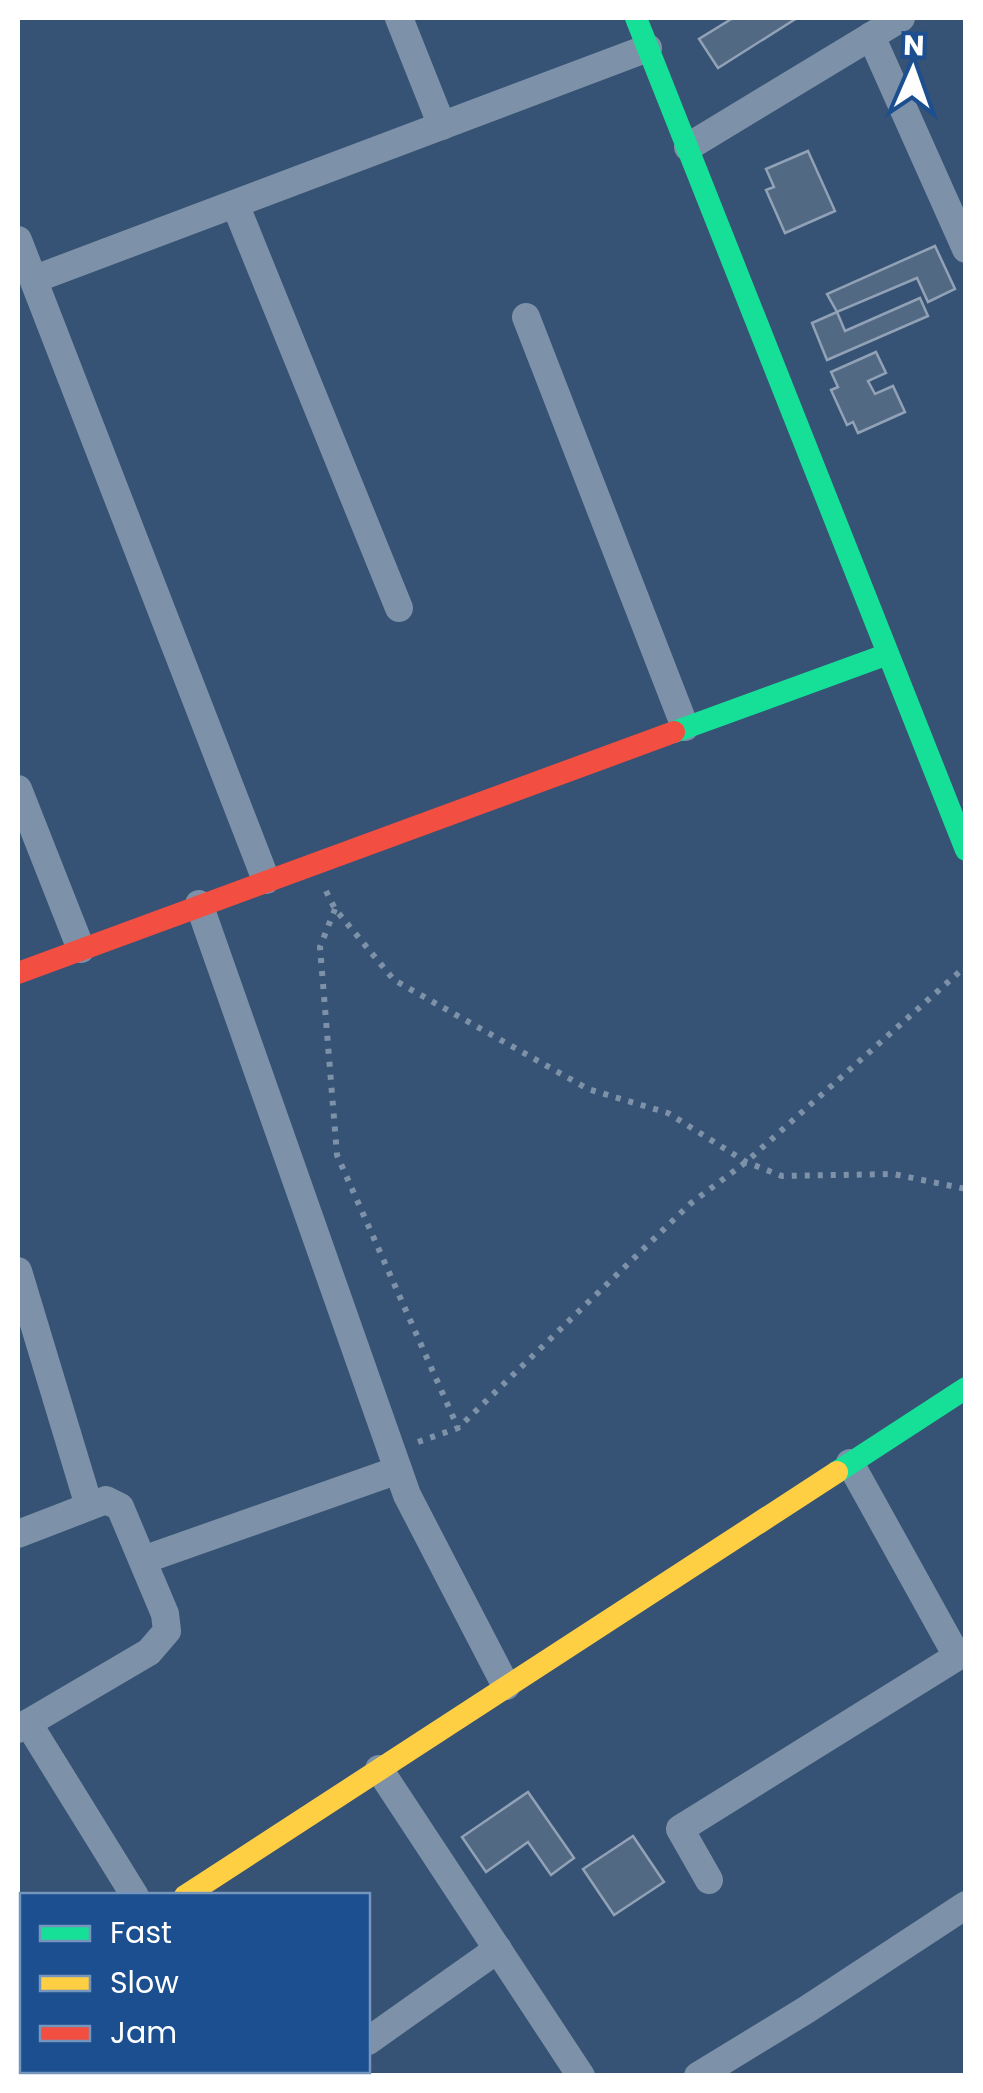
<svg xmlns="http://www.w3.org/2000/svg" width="983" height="2093" font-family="Poppins,sans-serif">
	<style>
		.building { fill: #526984; stroke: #92a2b6; stroke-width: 2.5 }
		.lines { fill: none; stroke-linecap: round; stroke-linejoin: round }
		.path { stroke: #7d92a8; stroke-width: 6; stroke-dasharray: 5 8; stroke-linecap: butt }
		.street { stroke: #7d92a8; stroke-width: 28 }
		.fast { stroke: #16e098; stroke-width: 22 }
		.slow { stroke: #ffcf43; stroke-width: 22 }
		.jam { stroke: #f24e42; stroke-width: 22 }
	</style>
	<rect width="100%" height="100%" fill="#365274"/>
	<g class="building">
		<polygon points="733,18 797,18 718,68 699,39"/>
		<polygon points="808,151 835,211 785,233 766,190 774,187 766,169"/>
		<polygon points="935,246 955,289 928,302 917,278 837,312 827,294"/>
		<polygon points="920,298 928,316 827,360 812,323 837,312 845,331"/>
		<polygon points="876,352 886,373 868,381 875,394 893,386 905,412 858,433 853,422 847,425 831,390 838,387 831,372"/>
		<polygon points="528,1792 574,1858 551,1875 528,1842 486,1872 462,1837"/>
		<polygon points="633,1836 664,1882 614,1915 583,1869"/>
	</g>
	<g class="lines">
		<g class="path">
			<polyline points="326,891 335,909 394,980 588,1089 668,1113 746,1162 782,1176 893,1174 966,1189"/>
			<polyline points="335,909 320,947 337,1155 458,1428"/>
			<polyline points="418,1442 458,1428 690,1204 746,1162 966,966"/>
		</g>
		<g class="street">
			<polyline points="399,18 442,126"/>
			<polyline points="871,36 966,249"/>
			<polyline points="688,147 901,18"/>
			<polyline points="235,204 399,608"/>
			<polyline points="18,240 266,880"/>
			<polyline points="35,279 648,48"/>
			<polyline points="526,317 685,727"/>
			<polyline points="18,789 81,949"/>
			<polyline points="199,904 407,1495 506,1686"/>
			<polyline points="18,1271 89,1506"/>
			<polyline points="850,1463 957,1656"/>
			<polyline points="18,1534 106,1500 120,1507 165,1614 167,1631 149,1652 18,1729"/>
			<polyline points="143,1560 398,1470"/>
			<polyline points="28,1723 135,1896"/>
			<polyline points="379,1769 581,2076"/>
			<polyline points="709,1880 680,1829 966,1651"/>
			<polyline points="18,2005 22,2002"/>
			<polyline points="368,2041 498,1949"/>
			<polyline points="317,2076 325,2070"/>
			<polyline points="698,2076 806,2010 966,1905"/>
		</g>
		<g class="fast">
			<polyline points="636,18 966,850"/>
			<polyline points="674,732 888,654"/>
			<polyline points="837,1472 966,1388"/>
		</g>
		<polyline class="slow" points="185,1896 837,1472"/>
		<polyline class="jam" points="18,973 674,732"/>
	</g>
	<rect width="983" height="2093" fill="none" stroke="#ffffff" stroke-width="40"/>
	<rect x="20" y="1893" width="350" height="180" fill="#1b4f8f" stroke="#7695bc" stroke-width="2.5"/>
	<rect x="40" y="1926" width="50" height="15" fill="#16e098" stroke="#7695bc" stroke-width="2.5"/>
	<text x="110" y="1943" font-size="30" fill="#ffffff">Fast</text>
	<rect x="40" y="1976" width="50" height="15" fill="#ffcf43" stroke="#7695bc" stroke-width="2.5"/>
	<text x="110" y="1993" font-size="30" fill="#ffffff">Slow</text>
	<rect x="40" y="2026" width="50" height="15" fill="#f24e42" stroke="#7695bc" stroke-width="2.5"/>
	<text x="110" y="2043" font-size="30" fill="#ffffff">Jam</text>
	<g transform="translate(913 70) rotate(2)" stroke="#1b4f8f" stroke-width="8" paint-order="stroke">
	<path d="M0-8L18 38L0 25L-18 38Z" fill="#ffffff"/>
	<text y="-15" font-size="28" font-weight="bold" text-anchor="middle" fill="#ffffff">N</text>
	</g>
</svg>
